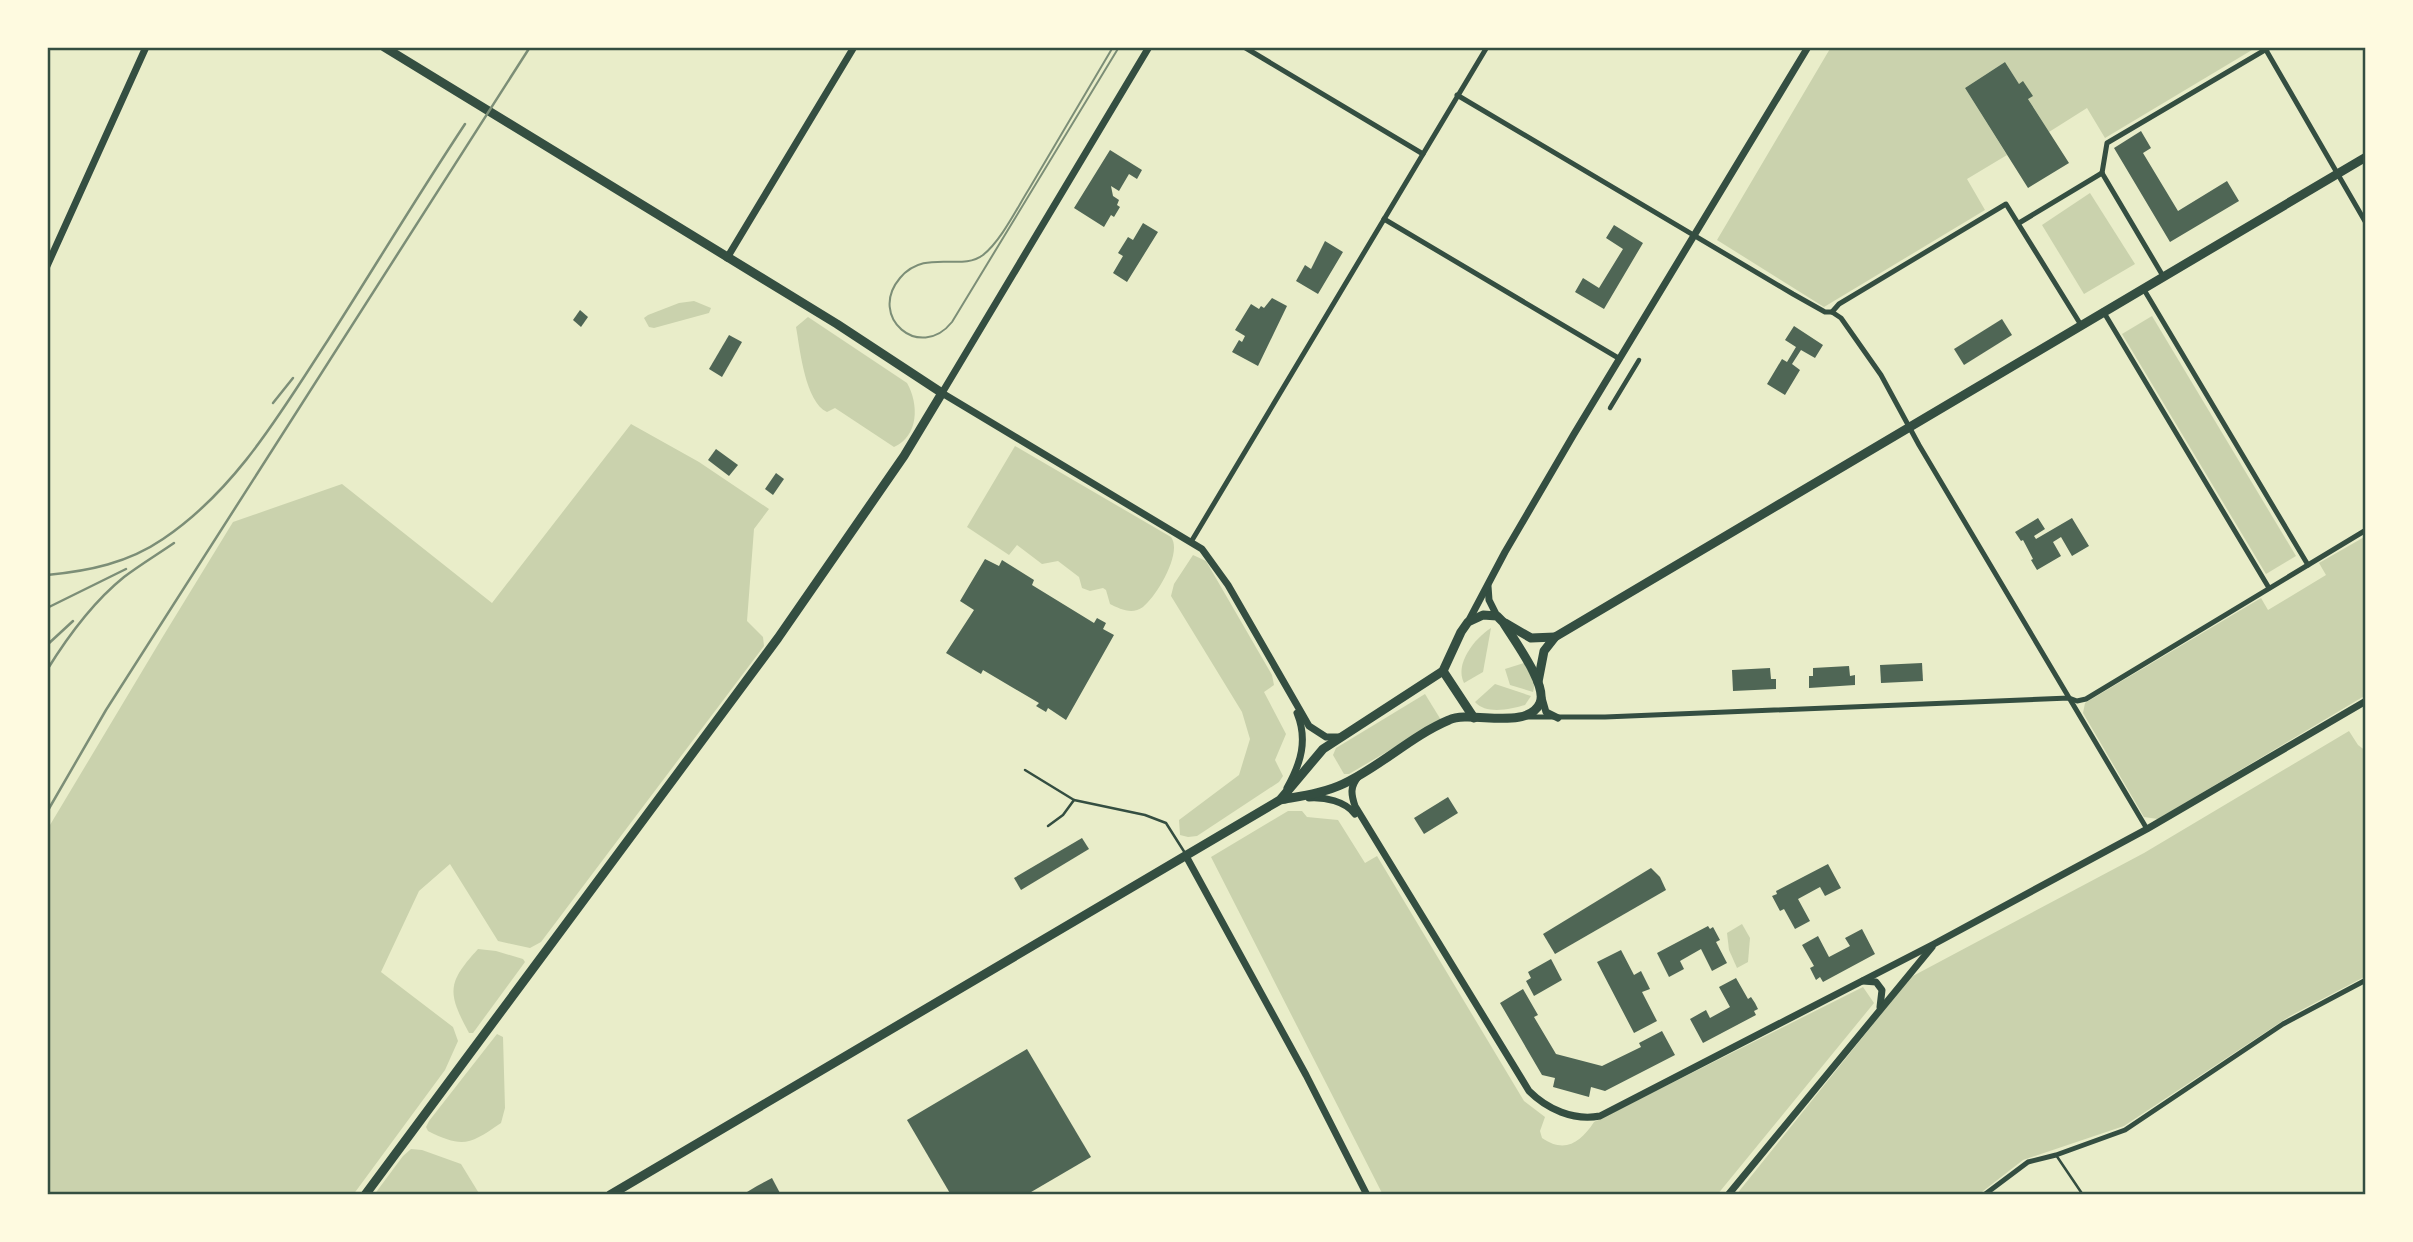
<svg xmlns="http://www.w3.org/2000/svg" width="2413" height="1242" font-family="'PT Sans Narrow',sans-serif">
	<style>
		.green { fill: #cad2ad }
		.building { fill: #4f6655 }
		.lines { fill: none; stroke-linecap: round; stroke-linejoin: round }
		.service { stroke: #344e41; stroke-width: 2.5 }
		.pedestrian { stroke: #344e41; stroke-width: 4.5 }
		.minor { stroke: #344e41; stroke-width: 5 }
		.tertiary { stroke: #344e41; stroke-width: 7 }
		.primary { stroke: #344e41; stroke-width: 9 }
		.tram { stroke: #7c8e77; stroke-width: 2 }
		.rail { stroke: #7c8e77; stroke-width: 2.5 }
		.neatline { fill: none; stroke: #344e41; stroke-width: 2.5 }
	</style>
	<rect width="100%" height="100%" fill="#e9edc9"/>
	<g class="green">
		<polygon points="1831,47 2257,47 2105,138 2087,108 2049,132 2005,62 1965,88 2007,155 1967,179 1985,210 1824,307 1717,240"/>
		<polygon points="2090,193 2135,264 2084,294 2042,225"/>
		<polygon points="694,301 711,308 709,313 654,328 649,327 644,318 648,315 679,303"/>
		<polygon points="2152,316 2296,556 2266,574 2122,334"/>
		<path d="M808,317L907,383C919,404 919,436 894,447L835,408L827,412C805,402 800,349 796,327Z"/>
		<polygon points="631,424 699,462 769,509 754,529 747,621 763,637 764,646 541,942 530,948 498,941 450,864 419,891 381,972 453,1027 458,1041 445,1070 353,1195 47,1195 47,830 162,638 233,522 342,484 492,603"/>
		<path d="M1015,446L1171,537C1183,553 1156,597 1143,607C1132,615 1120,609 1110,604L1106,590L1103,588L1090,591L1082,588L1079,577L1058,561L1042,564L1017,545L1009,555L967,527Z"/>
		<polygon points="2366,536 2366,695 2158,819 2144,817 2083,713 2085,703 2261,598 2268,610 2326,575 2319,563"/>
		<polygon points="1193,555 1206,561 1272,675 1274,685 1264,692 1286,734 1275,760 1283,776 1279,782 1197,836 1188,837 1180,835 1179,820 1239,775 1250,739 1242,712 1171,596 1174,584"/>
		<path d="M1491,628L1483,672L1464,683C1454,664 1475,638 1491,628Z"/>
		<polygon points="1524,663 1535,683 1533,692 1510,685 1505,669"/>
		<path d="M1495,684L1531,696L1525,705C1511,709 1486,715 1475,702Z"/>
		<polygon points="1425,694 1441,720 1349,774 1344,774 1333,755 1336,748"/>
		<polygon points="2349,731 2358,745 2366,751 2366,976 2290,1016 2124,1126 2023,1160 1978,1195 1736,1195 1911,977 2144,853"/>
		<path d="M1288,811H1302L1307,817L1338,820L1365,863L1377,856L1524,1101L1545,1117L1540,1131L1542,1138C1565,1154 1581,1142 1594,1122L1863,987L1874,1003L1717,1195H1383L1211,857Z"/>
		<polygon points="1742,924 1750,938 1748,962 1737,968 1729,950 1727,933"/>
		<path d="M478,949L496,951L523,959L525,962L473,1033H469C447,992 447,983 478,949Z"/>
		<path d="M497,1034L503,1037L505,1108L501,1123C470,1144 464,1149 428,1131L426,1127L429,1121Z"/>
		<polygon points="411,1149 422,1150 461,1164 480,1195 374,1195 403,1156"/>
	</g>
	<g class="building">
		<polygon points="2005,62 2019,84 2023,81 2033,96 2028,99 2069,163 2028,188 1965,88"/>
		<polygon points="2141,131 2151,148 2143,153 2178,211 2227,181 2239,201 2170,242 2114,148"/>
		<polygon points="1110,150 1142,170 1137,179 1129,174 1119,191 1111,186 1113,196 1119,200 1117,205 1120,207 1114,217 1111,215 1104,227 1074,208"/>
		<polygon points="1143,223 1158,232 1127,282 1113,273 1123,256 1118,253 1128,237 1133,240"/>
		<polygon points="1614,225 1643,243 1604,309 1575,292 1583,278 1599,288 1623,249 1606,238"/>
		<polygon points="1325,241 1343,252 1318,294 1296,281 1305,265 1311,269"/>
		<polygon points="1272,298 1287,306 1258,366 1232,352 1239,340 1242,342 1245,336 1235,330 1251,304 1259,309 1261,306 1264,308"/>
		<polygon points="580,310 588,317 581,327 573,320"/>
		<polygon points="2002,319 2012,335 1964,365 1954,349"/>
		<polygon points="1794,326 1823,345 1815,358 1801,350 1792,364 1800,370 1785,395 1767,384 1782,359 1787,362 1796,347 1785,340"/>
		<polygon points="729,335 742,342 722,377 709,369"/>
		<polygon points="716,449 738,465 729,476 708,460"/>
		<polygon points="776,473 784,479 773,495 765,489"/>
		<polygon points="2038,518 2045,529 2034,536 2036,539 2072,518 2089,546 2072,556 2061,537 2053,542 2061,556 2037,570 2031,560 2033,559 2023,540 2021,541 2015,532"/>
		<polygon points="985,559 999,566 1002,560 1034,580 1032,585 1094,623 1097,618 1106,623 1103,629 1114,635 1066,720 1048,708 1046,712 1036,706 1039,703 983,670 981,674 946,653 974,610 960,601"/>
		<polygon points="1922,663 1923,681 1881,683 1880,665"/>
		<polygon points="1849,666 1850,676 1855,675 1855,685 1809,688 1809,676 1813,676 1813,668"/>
		<polygon points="1770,668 1771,679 1776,679 1776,689 1733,691 1732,670"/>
		<polygon points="1448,797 1458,813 1424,834 1414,818"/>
		<polygon points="1082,838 1089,849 1021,890 1014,878"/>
		<polygon points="1828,864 1841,888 1825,896 1820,887 1798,899 1810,921 1795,929 1784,909 1780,911 1772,896 1777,894 1776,891"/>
		<polygon points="1651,868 1660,877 1666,890 1555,954 1543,934"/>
		<polygon points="1708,926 1710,929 1713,927 1720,940 1716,942 1727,963 1712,971 1701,949 1680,961 1684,969 1669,977 1657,953"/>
		<polygon points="1862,929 1875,954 1823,982 1820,977 1816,980 1810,968 1814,966 1802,945 1818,936 1829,957 1850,946 1845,938"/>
		<polygon points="1621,950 1634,975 1641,971 1650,989 1642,992 1657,1021 1634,1033 1597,962"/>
		<polygon points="1551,959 1562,980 1534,996 1526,981 1531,978 1528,972"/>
		<polygon points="1736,978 1748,999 1751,997 1755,1003 1758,1009 1754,1011 1756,1015 1703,1043 1690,1019 1706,1010 1710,1018 1730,1007 1719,987"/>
		<polygon points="1523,989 1538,1015 1534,1017 1556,1054 1602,1066 1641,1047 1639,1043 1662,1031 1675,1055 1605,1091 1591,1087 1589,1097 1553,1087 1555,1078 1542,1075 1500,1003"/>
		<polygon points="1027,1049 1091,1157 1026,1195 951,1195 907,1120"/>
		<polygon points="772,1178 781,1195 742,1195 757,1186"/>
	</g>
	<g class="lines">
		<g class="service">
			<polyline points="1025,770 1074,800 1145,815 1166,823 1185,853"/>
			<polyline points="1048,826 1063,815 1074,800"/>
			<polyline points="2056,1155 2083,1195"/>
		</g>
		<polyline class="pedestrian" points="1610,408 1639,360"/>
		<g class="minor">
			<polyline points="1244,47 1423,154"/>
			<polyline points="2266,50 2366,223"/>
			<polyline points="1457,95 1793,294 1825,312 1832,312 1841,318 1881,375 1919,445 2147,829"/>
			<polyline points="2102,173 2107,143 2270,47"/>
			<polyline points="2102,173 2163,276"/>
			<polyline points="1384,219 1620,359"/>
			<polyline points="2019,223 2102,173"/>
			<polyline points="2143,288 2308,565"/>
			<polyline points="2103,311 2269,588"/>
			<polyline points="1832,312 1839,304 2006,204 2081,325"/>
			<polyline points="1191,542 1487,47"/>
			<polyline points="1525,717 1605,717 2069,698 2077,701 2086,699 2366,530"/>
			<polyline points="1984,1195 2028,1162 2056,1155 2125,1130 2283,1024 2366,980"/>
		</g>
		<g class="tertiary">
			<polyline points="1149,47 942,393 1202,549 1228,585 1309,726 1326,737 1339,737"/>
			<polyline points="727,258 854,47"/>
			<polyline points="47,266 146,47"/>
			<polyline points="1488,586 1489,600 1497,616"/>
			<polyline points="1468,622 1505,552 1574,434 1808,47"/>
			<polyline points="1542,698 1546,712 1558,718"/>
			<path d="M1358,777C1350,787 1351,794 1355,806L1529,1091C1547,1109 1573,1121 1600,1116L1934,944L2147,829L2366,701"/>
			<path d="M1287,788C1301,763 1308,740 1297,713"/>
			<path d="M1309,798C1325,797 1345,801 1355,814"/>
			<polyline points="1186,856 1306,1075 1367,1195"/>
			<polyline points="1863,981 1876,982 1882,990 1880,1007"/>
			<polyline points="1728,1195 1932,947"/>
		</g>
		<g class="primary">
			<polyline points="1505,623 1531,638 1555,637"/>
			<polyline points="1443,671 1474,718"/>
			<polyline points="1538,682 1544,651 1555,637 2366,157"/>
			<polyline points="365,1195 778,638 904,456 942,393 837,324 384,47"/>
			<path d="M610,1195L1280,800C1301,796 1324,793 1343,784C1380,767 1411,736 1449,720C1470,710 1528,731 1540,703C1548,685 1513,639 1503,622L1497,616L1483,615L1468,622L1461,632L1443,671L1323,749L1280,800"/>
		</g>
		<path class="tram" d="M1113,47C1085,95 1057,142 1029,189C1017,208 1001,241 983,255C961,272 925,248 900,278C867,317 920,362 952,322L1119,47"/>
		<g class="rail">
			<polyline points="273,403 293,378"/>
			<path d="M47,575C89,571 128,563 163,539C236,490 281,412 328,340C374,268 418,195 465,124"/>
			<polyline points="47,608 126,569"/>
			<polyline points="47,645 73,621"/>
			<path d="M47,670C68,636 93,602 124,577C140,565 158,554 174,543"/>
			<polyline points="47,812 106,710 530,47"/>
		</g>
	</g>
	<rect width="2413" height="1242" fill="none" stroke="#fefae0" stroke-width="98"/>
	<rect x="49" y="49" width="2315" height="1144" class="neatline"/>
</svg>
